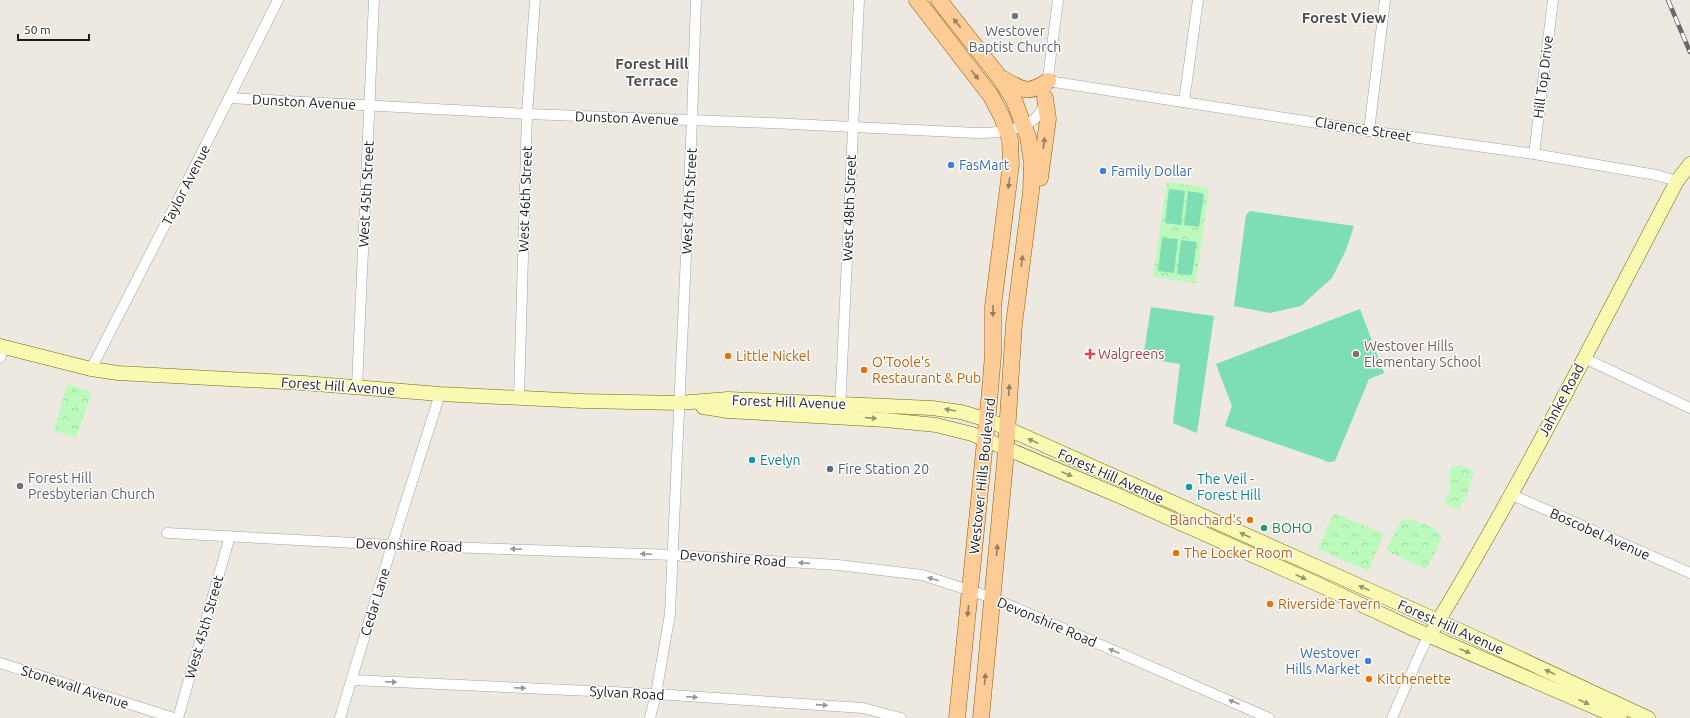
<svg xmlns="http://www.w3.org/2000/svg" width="1690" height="718" font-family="Ubuntu,sans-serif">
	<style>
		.park { fill: url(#park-crowns) }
		.pitch { fill: #7dddb3 }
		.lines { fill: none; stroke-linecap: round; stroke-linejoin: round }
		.minor-casing { stroke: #a2a2a2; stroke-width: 11 }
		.secondary-casing { stroke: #696f04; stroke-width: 15 }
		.primary-casing { stroke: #925a00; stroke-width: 17 }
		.minor { stroke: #fff; stroke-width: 10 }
		.secondary { stroke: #f9f9b2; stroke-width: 14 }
		.primary { stroke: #fccb96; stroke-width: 16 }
		.rail-casing { stroke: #696969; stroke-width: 4.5 }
		.rail { stroke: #fff; stroke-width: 3; stroke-dasharray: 9; stroke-linecap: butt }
		.oneway { fill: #977c5f }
		.oneway2 { fill: #95956e }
		.oneway3 { fill: #989898 }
		.worship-dot { fill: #6b7280; stroke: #fff; stroke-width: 1.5 }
		.shop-dot { fill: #3f7fe0; stroke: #fff; stroke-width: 1.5 }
		.health-dot { fill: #e0444e; stroke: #fff; stroke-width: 1.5 }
		.education-dot { fill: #8d6e63; stroke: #fff; stroke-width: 1.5 }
		.food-dot { fill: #e8710a; stroke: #fff; stroke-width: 1.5 }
		.culture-dot { fill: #0f9aa8; stroke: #fff; stroke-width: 1.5 }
		.service-dot { fill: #5c6f8a; stroke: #fff; stroke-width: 1.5 }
		.leisure-dot { fill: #2e9e5b; stroke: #fff; stroke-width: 1.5 }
		.labels { text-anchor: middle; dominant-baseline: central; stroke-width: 3; stroke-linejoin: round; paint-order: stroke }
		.worship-label { font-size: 14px; fill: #5b616d; stroke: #fff }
		.street-label { font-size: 14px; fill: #1b1b1b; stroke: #fff }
		.shop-label { font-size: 14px; fill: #366cbe; stroke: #fff; text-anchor: start }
		.education-label { font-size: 14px; fill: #785e54; stroke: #fff; text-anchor: start }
		.health-label { font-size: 14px; fill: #be3a42; stroke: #fff; text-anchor: start }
		.food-label { font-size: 14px; fill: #c56008; stroke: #fff; text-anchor: start }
		.culture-label { font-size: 14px; fill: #0d838f; stroke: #fff; text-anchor: start }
		.service-label { font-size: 14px; fill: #4e5e75; stroke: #fff; text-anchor: start }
		.leisure-label { font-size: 14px; fill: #27864d; stroke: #fff; text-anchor: start }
		.neighbourhood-label { font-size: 15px; font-weight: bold; fill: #4e4e4e; stroke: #fff }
	</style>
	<defs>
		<pattern id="park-crowns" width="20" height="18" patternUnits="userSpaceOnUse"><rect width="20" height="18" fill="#bbf9bd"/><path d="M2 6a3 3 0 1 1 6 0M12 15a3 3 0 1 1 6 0" fill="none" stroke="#a0d5a2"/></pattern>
	</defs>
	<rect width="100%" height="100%" fill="#ede8e0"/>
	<g class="park">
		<polygon points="1167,182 1209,188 1196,283 1153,277"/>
		<polygon points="67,384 92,392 76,438 54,431"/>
		<polygon points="1456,466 1467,467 1474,472 1467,495 1459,510 1444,503 1450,489 1450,468"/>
		<polygon points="1334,513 1384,534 1368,571 1318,549"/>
		<path d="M1411,519C1421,524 1438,526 1442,539L1426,569L1388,552L1387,548L1401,521Z"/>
	</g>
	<g class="pitch">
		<polygon points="1169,189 1185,191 1181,225 1165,223"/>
		<polygon points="1188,191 1204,194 1199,227 1184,225"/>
		<polygon points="1250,211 1354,226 1346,250 1332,278 1301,306 1270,313 1234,306 1246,215"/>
		<polygon points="1162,238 1178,239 1174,273 1158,271"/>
		<polygon points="1181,240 1197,242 1192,275 1177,274"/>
		<polygon points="1151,307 1214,316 1197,433 1173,423 1180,364 1143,358"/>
		<path d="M1360,309L1384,373L1369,379L1335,461C1329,463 1326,462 1321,459L1225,426L1232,406L1216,364Z"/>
	</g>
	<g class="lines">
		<g class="minor-casing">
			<g id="minor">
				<polyline points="1048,81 1369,131 1534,154 1656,175 1677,181"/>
				<polyline points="1047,86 1058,0"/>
				<path d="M229,98L527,114L771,123L977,133C1001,133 1037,130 1044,104"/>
				<polyline points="1184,102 1198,0"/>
				<polyline points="1369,131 1385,0"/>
				<polyline points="1534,154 1553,0"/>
				<polyline points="0,358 4,347"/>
				<polyline points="1584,358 1690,408"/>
				<polyline points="91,369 183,190 278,0"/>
				<polyline points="357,387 374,0"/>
				<polyline points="519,398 527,114 535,0"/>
				<polyline points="840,410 859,0"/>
				<polyline points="1510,494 1690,573"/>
				<polyline points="167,533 392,545 673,555 838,565 922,575 993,598 1269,718"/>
				<polyline points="0,663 174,718"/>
				<polyline points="352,680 656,694 863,708 901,718"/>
				<polyline points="178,718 230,536"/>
				<polyline points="340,718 392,545 440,394"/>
				<polyline points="650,718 656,694 670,614 692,120 696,0"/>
				<polyline points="1392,718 1421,651 1429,635"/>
			</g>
		</g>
		<g class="secondary-casing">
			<g id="secondary">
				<polyline points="0,346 91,369 118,373 304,383 440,394 583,401 679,403 728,399 932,408 961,412 988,420 1463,632 1648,718"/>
				<polyline points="703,407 728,411 886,420 936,425 972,434 1117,495 1315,583 1409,627 1620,718"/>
				<path d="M1434,628C1522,483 1598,331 1677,181L1690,164"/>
			</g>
		</g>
		<g class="primary-casing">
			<g id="primary">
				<polyline points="917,0 991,96 1002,117 1010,140 1011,164 993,307 993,355 989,402 957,718"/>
				<polyline points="939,0 1000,78 1014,100 1028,137 1032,163 1031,192 1014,324 1005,463 981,718"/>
				<path d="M1003,79C1022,90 1028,95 1048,81"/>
				<polyline points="1040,178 1048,119 1045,98"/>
			</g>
		</g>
		<use href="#minor" class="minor"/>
		<use href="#secondary" class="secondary"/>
		<use href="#primary" class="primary"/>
		<g class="rail-casing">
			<polyline id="rail" points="1668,0 1690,52"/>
		</g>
		<use href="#rail" class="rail"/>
	</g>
	<defs><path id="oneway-solid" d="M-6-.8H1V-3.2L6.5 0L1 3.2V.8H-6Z"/></defs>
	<g class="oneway">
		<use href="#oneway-solid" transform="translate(957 23) rotate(-129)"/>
		<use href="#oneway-solid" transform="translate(975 75) rotate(52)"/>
		<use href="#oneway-solid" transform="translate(1044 143) rotate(-82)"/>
		<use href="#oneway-solid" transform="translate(1009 183) rotate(98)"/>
		<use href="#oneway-solid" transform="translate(1022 261) rotate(-82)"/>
		<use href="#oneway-solid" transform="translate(993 311) rotate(91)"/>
		<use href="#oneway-solid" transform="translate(1009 390) rotate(-86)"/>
		<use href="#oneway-solid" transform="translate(997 550) rotate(-85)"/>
		<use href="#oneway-solid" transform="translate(968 611) rotate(96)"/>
		<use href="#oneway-solid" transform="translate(985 679) rotate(-84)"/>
	</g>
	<g class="oneway2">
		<use href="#oneway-solid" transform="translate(950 410) rotate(-170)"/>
		<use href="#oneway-solid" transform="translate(871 418) rotate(5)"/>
		<use href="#oneway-solid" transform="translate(1033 441) rotate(-156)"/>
		<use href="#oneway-solid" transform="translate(1067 474) rotate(23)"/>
		<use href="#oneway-solid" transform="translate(1245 535) rotate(-156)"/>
		<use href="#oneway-solid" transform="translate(1301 577) rotate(24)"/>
		<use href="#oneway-solid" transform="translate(1364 588) rotate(-156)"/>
		<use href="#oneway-solid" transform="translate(1465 651) rotate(23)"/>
		<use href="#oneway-solid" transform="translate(1550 672) rotate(-155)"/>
		<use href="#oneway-solid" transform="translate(1584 702) rotate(24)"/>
	</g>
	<g class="oneway3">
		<use href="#oneway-solid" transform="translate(516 549) rotate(-178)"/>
		<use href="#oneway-solid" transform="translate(646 554) rotate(-178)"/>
		<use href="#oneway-solid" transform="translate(804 563) rotate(-176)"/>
		<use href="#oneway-solid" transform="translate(933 579) rotate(-162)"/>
		<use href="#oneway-solid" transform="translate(1114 651) rotate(-157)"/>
		<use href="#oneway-solid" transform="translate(391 682) rotate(2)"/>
		<use href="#oneway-solid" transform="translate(520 688) rotate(3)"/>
		<use href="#oneway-solid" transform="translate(692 697) rotate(4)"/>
		<use href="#oneway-solid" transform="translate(1234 702) rotate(-157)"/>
		<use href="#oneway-solid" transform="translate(822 705) rotate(4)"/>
	</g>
	<g class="worship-dot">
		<circle cx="1015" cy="16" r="4"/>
		<circle cx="20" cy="486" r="4"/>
	</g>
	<g class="shop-dot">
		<circle cx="951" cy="165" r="4"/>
		<circle cx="1103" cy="171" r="4"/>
		<circle cx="1368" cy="661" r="4"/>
	</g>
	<path class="health-dot" d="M1088 348h4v4h4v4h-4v4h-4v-4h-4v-4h4z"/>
	<circle class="education-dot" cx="1356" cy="354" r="4"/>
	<g class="food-dot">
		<circle cx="728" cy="356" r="4"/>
		<circle cx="864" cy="370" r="4"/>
		<circle cx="1250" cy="520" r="4"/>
		<circle cx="1176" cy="553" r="4"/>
		<circle cx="1270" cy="604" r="4"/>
		<circle cx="1369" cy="679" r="4"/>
	</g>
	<g class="culture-dot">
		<circle cx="752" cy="460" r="4"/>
		<circle cx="1189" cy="487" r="4"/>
	</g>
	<circle class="service-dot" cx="830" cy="469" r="4"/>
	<circle class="leisure-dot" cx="1264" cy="528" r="4"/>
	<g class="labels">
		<g class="worship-label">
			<text x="1015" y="31">Westover<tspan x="1015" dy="16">Baptist Church</tspan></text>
			<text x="28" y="478" text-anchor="start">Forest Hill<tspan x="28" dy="16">Presbyterian Church</tspan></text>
		</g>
		<g class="street-label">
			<text transform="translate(1543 77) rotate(-83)">Hill Top Drive</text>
			<text transform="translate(304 102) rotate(3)">Dunston Avenue</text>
			<text transform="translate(627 118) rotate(2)">Dunston Avenue</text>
			<text transform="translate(1363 129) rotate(9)">Clarence Street</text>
			<text transform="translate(186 185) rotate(-63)">Taylor Avenue</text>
			<text transform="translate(366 194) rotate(-87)">West 45th Street</text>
			<text transform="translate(525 199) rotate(-88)">West 46th Street</text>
			<text transform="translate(689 201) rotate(-87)">West 47th Street</text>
			<text transform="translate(849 208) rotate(-88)">West 48th Street</text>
			<text transform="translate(338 386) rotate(4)">Forest Hill Avenue</text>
			<text transform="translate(1561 400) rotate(-62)">Jahnke Road</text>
			<text transform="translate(789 402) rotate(2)">Forest Hill Avenue</text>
			<text transform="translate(982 476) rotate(-84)">Westover Hills Boulevard</text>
			<text transform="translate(1111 476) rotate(24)">Forest Hill Avenue</text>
			<text transform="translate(1600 534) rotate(24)">Boscobel Avenue</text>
			<text transform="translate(409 545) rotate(2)">Devonshire Road</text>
			<text transform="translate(733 558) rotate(4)">Devonshire Road</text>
			<text transform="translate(375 602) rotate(-73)">Cedar Lane</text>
			<text transform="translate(1047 622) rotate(23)">Devonshire Road</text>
			<text transform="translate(204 627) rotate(-74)">West 45th Street</text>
			<text transform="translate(1451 627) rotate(24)">Forest Hill Avenue</text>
			<text transform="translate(75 687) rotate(18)">Stonewall Avenue</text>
			<text transform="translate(627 693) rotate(3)">Sylvan Road</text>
		</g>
		<g class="shop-label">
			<text x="959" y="165">FasMart</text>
			<text x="1111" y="171">Family Dollar</text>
			<text x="1360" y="653" text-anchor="end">Westover<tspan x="1360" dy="16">Hills Market</tspan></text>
		</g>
		<g class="education-label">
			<text x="1364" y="346">Westover Hills<tspan x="1364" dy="16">Elementary School</tspan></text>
		</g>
		<g class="health-label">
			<text x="1098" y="354">Walgreens</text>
		</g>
		<g class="food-label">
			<text x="736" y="356">Little Nickel</text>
			<text x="872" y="362">O'Toole's<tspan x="872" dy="16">Restaurant &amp; Pub</tspan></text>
			<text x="1242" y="520" text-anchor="end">Blanchard's</text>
			<text x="1184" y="553">The Locker Room</text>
			<text x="1278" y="604">Riverside Tavern</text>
			<text x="1377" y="679">Kitchenette</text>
		</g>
		<g class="culture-label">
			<text x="760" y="460">Evelyn</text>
			<text x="1197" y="479">The Veil -<tspan x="1197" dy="16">Forest Hill</tspan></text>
		</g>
		<g class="service-label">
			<text x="838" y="469">Fire Station 20</text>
		</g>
		<g class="leisure-label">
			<text x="1272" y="528">BOHO</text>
		</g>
		<g class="neighbourhood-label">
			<text x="1344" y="17">Forest View</text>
			<text x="652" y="63">Forest Hill<tspan x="652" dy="17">Terrace</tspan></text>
		</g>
	</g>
	<path d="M18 34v6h71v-6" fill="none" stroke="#1b1b1b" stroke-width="2"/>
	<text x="24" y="34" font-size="12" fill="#1b1b1b" stroke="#ffffff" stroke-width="3" paint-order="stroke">50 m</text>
</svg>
